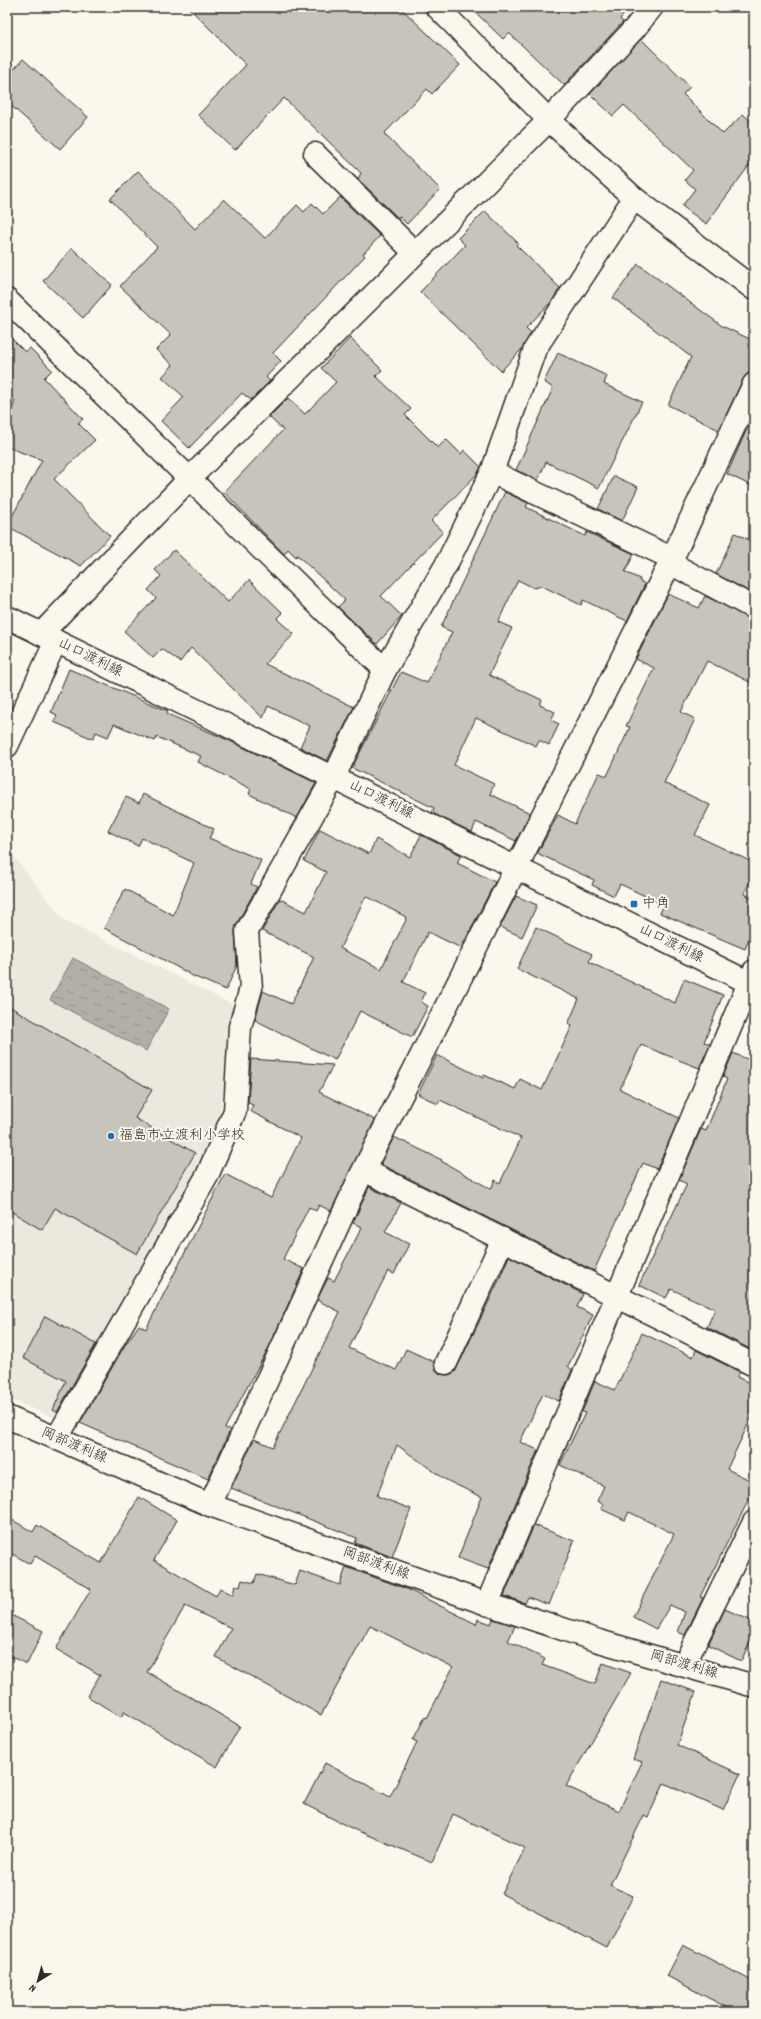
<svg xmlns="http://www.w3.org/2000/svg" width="761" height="2019" font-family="Dekko,'Klee One',sans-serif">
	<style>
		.built { fill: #ebe8de }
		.water { fill: url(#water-ripples); stroke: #7b7a75 }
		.building { fill: #c7c4bc; stroke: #2b2b2b; fill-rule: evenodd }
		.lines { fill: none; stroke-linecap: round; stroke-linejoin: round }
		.street-casing { stroke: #2b2b2b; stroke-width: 25 }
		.secondary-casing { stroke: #2b2b2b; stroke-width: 25 }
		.street { stroke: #fbf7ec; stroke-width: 22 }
		.secondary { stroke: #fbf7ec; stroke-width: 22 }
		.poi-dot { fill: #1f6fb2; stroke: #fbf7ec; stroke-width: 1.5 }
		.labels { text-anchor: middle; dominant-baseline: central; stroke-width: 4; stroke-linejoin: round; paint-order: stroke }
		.street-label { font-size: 14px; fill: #2b2b2b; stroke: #fbf7ec }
		.poi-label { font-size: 14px; fill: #2b2b2b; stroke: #fbf7ec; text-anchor: start }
	</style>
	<defs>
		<pattern id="water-ripples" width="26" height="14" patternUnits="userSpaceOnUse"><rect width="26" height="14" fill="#b1afa7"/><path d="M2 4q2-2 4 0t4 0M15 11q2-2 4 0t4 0" fill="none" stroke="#908f88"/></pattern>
	</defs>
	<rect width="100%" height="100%" fill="#fbf7ec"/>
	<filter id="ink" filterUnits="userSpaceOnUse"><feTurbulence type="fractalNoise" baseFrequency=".025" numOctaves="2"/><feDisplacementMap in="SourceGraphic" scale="8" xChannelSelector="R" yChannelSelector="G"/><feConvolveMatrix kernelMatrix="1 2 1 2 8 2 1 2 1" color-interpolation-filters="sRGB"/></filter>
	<g filter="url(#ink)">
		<polygon class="built" points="7,848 63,919 237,1007 220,1116 209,1155 62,1421 7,1398"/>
		<polygon class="water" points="73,958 169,1009 146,1051 50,1000"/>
		<g class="building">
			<polygon points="188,7 400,7 460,65 432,94 427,89 384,134 440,189 407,224 399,216 398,218 358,179 361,173 284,98 235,150 198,115 246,65"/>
			<polygon points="470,7 630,7 620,19 623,22 564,85 509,33 503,39"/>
			<polygon points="641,39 690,87 683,94 723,134 743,114 754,125 754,159 706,224 682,206 695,189 685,180 693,170 624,105 613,116 590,94"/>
			<polygon points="23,59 88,117 60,149 7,102 7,77"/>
			<polygon points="138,171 195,229 224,199 265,238 297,205 304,212 312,203 323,214 340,197 380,236 363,254 365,256 273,353 281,361 266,377 270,381 251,400 242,393 189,448 161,421 184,397 162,377 173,365 156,350 171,335 120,286 157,247 110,199"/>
			<polygon points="485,211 518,243 516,245 560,288 552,301 526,328 531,333 522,349 501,371 420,292 465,245 458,238"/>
			<polygon points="72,248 112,285 83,318 43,281"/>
			<polygon points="638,264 722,326 754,341 754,372 747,374 743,379 719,430 668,405 691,357 613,298"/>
			<polygon points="7,334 25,352 30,348 52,370 44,378 83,419 78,423 95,440 54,479 110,536 81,566 7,526 42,460 7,447 7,424 15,401 7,392"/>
			<polygon points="350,338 382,370 376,376 411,409 405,415 438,448 446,439 461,454 464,450 481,467 477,474 431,521 443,532 381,596 402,616 377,644 338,607 345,600 297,555 296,557 288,549 284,554 224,492 283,430 269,417 288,398 305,414 336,382 321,368"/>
			<polygon points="558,353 607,376 604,384 642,402 599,488 546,462 538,480 516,470 553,388 544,382"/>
			<polygon points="754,413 754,487 727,474"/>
			<polygon points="614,476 638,487 622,521 598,509"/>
			<polygon points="505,492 528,503 526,507 585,536 587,532 634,554 625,572 640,579 639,581 645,584 627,621 583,600 581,605 542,586 534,588 518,580 498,622 512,628 489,675 542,700 540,705 555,712 551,720 559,724 549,745 539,740 536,746 476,718 454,765 494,784 490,794 530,813 516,841 476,822 472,832 432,813 434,808 352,768 401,672 427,683 452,632 441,627"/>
			<polygon points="735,533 754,542 754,594 716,574"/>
			<polygon points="174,550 228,602 249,580 283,613 277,619 294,634 265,664 354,707 327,761 300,747 310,726 268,706 263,718 191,648 180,662 162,649 153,658 124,631 156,598 148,590 161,576 155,570"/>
			<polygon points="668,594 699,608 705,596 754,620 754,684 707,661 681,712 695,719 664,783 710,805 695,835 754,863 754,873 744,894 754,898 754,926 745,949 660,913 664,905 620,884 614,896 592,885 594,880 539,854 538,852 558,815 575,824 599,773 607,776 630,727 626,726 654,668 636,659"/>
			<polygon points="69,669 168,711 167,714 228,740 316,783 297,818 249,794 251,789 198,762 201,756 157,737 155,741 114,724 108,737 96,732 93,739 54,722 57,715 51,712"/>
			<polygon points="143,794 214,829 209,838 261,860 251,884 257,887 236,925 235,932 237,965 226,990 188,974 188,973 104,928 125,889 173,915 194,863 142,838 138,846 108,831 126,797 139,803"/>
			<path d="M320,829L369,854L376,839L410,857L421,835L461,855L457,863L495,882L461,948L428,932L403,982L425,993L421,1002L428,1006L412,1037L360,1011L335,1060L255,1020L263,991L291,1004L314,957L262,931L280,899L306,912L326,872L304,861ZM366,896L406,917L405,919L406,920L381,969L340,948Z"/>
			<polygon points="516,896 537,905 522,937 500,927"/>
			<polygon points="536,927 592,954 589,962 675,1003 684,979 723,995 704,1042 710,1044 699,1068 641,1045 620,1089 679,1118 657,1169 643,1163 594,1271 380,1164 394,1137 442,1160 441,1161 491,1189 495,1180 500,1183 521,1138 440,1100 438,1104 418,1094 437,1055 483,1078 484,1075 515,1089 520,1079 542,1090 572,1026 568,1024 579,999 517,969"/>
			<polygon points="7,1005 152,1090 135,1118 195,1153 137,1254 55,1208 42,1230 7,1209"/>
			<polygon points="733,1053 754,1062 754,1342 750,1349 707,1327 715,1309 671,1289 666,1298 639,1285 687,1184 679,1180 701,1129 706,1131 727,1079 723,1077"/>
			<polygon points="251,1059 333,1065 319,1092 375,1120 331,1211 319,1205 316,1211 309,1207 283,1259 304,1269 269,1347 225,1428 230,1430 208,1479 80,1423 125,1345 139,1325 146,1329 225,1174 271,1198 301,1138 250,1111 253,1105 248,1103"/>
			<polygon points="369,1187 401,1203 385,1232 409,1244 394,1274 388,1271 349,1348 396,1370 406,1349 434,1362 436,1370 440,1374 448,1375 455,1372 499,1280 509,1256 583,1294 577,1307 593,1315 568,1366 572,1370 559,1401 543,1394 520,1442 538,1450 488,1569 458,1558 482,1497 446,1480 397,1445 377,1496 411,1509 392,1557 355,1543 357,1538 231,1488 254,1439 273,1447 340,1312 317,1300 328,1278 334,1281 362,1227 353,1223"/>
			<polygon points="45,1316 96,1344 57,1412 53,1410 66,1381 23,1358"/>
			<polygon points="642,1333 693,1357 696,1350 740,1372 737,1377 754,1385 754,1412 727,1469 754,1482 754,1489 700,1597 703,1598 685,1635 678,1632 685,1612 670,1605 656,1629 633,1617 674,1534 629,1512 625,1520 601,1509 603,1504 597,1501 604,1486 560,1465 585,1413 582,1412 595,1381 615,1390"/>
			<polygon points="139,1497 177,1520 154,1560 216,1596 220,1588 233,1595 235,1585 240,1587 242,1580 254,1583 257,1574 295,1585 300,1571 340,1585 346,1567 407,1589 476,1624 478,1619 491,1624 493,1619 515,1626 508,1641 545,1659 542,1665 595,1684 603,1663 631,1673 566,1786 619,1811 642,1762 633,1759 661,1679 696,1692 677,1745 740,1774 723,1810 664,1783 648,1817 644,1815 610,1885 633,1896 607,1948 502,1894 525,1848 453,1814 432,1862 353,1829 304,1804 325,1763 390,1797 417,1742 413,1740 425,1717 427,1718 453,1667 370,1626 321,1715 216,1657 231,1628 185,1606 147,1672 240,1726 217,1767 124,1712 121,1717 87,1696 100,1675 56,1649 91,1589 35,1556 30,1564 7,1551 7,1517 33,1532 37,1525 101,1563"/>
			<polygon points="534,1525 574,1541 549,1605 528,1597 525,1603 504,1596"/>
			<polygon points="725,1609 754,1622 754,1634 741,1661 708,1645"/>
			<polygon points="7,1613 43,1631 27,1664 7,1655"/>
			<polygon points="683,1945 754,1982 754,2012 735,2012 667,1976"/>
		</g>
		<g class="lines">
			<g class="street-casing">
				<g id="street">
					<polyline points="652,7 635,28 549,120 634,198 754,289"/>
					<polyline points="315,154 415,253"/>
					<polyline points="7,300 385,670"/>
					<polyline points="492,472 671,558"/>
					<polyline points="670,563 754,608"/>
					<polyline points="41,634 190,478 549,120 437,7"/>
					<polyline points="7,746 56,641"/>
					<polyline points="364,1170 754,1365"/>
					<polyline points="446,1363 503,1239"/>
					<polyline points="57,1438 207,1176 235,1111 240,1027 251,988 247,931 334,777 385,670 446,565 492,472 535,349 634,198"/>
					<polyline points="210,1505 360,1177 670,563 754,384"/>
					<polyline points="487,1604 754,971"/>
					<polyline points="684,1665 754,1522"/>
				</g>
			</g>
			<g class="secondary-casing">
				<g id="secondary">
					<polyline points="7,617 754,985"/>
					<polyline points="7,1417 210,1505 487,1604 599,1641 754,1686"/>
				</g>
			</g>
			<use href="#street" class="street"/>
			<use href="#secondary" class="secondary"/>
		</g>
	</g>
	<g class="poi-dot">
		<rect x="630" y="900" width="8" height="8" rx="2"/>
		<circle cx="111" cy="1136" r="4"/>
	</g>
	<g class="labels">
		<g class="street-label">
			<text transform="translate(90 658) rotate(26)">山口渡利線</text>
			<text transform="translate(381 800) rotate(26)">山口渡利線</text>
			<text transform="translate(671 944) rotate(26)">山口渡利線</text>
			<text transform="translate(74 1446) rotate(23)">岡部渡利線</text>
			<text transform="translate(376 1564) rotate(20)">岡部渡利線</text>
			<text transform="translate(684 1665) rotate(16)">岡部渡利線</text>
		</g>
		<g class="poi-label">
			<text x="642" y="904">中角</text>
			<text x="119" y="1136">福島市立渡利小学校</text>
		</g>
	</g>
	<rect width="761" height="2019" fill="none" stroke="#fbf7ec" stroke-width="24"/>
	<rect x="12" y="12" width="737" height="1995" fill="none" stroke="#2b2b2b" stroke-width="1.5" filter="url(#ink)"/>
	<g transform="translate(38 1981) rotate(217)" stroke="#fbf7ec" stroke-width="3" paint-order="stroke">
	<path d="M0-3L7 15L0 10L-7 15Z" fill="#2b2b2b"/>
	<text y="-6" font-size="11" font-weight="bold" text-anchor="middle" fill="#2b2b2b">N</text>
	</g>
</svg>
